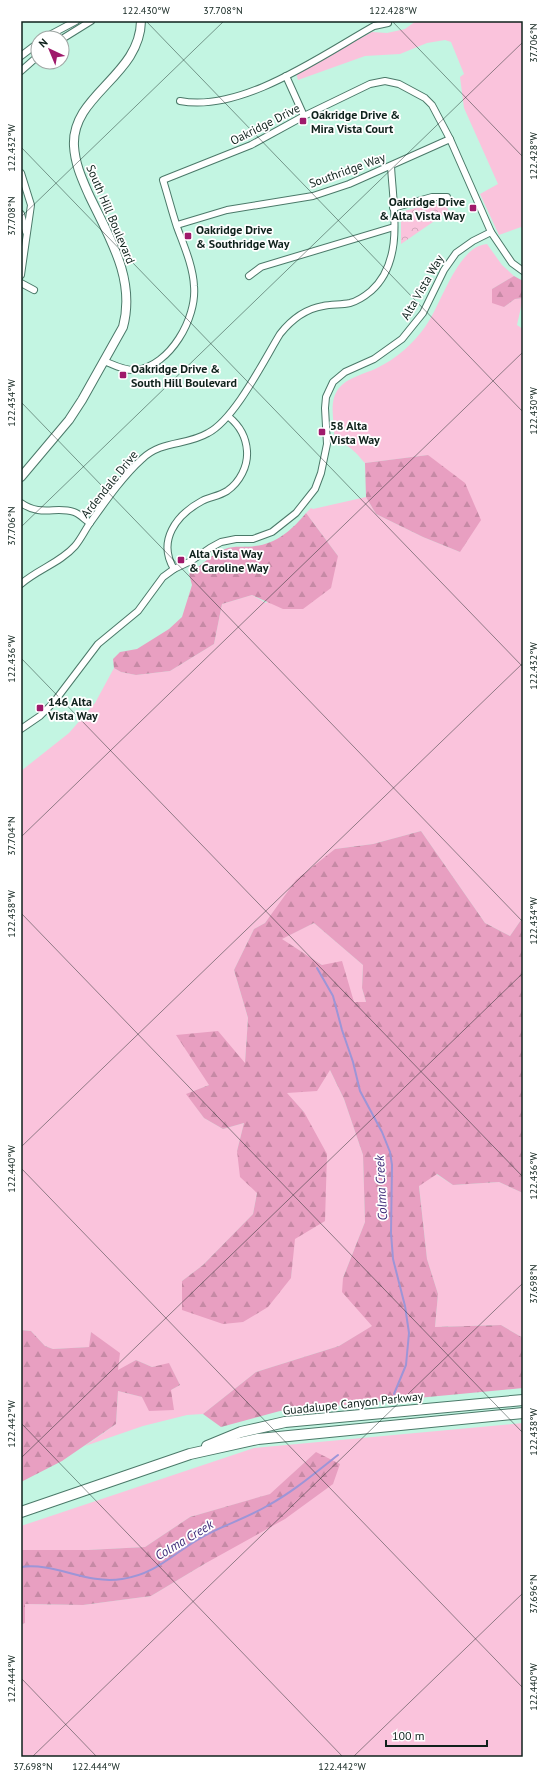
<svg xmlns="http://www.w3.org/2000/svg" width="544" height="1778" font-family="'PT Sans',sans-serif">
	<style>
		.green { fill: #fac3dc }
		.forest { fill: url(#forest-firs); fill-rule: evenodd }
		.park { fill: url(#park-crowns) }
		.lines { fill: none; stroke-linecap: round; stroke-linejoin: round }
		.stream { stroke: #9d95d7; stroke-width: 2 }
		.minor-casing { stroke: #4b7969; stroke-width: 8 }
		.tertiary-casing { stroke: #4b7969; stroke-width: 10 }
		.primary-casing { stroke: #4b7969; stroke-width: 12 }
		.minor { stroke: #fff; stroke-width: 6 }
		.tertiary { stroke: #fff; stroke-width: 8 }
		.primary { stroke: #fff; stroke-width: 10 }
		.ticks { fill: none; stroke: #0f221c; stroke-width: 1; stroke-opacity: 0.45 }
		.poi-dot { fill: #9f1a6b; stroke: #fff; stroke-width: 1.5 }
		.labels { text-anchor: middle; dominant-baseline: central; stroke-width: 3.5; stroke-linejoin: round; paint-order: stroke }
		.poi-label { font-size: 12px; font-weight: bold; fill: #0f221c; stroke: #fff; text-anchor: start }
		.street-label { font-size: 12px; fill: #0f221c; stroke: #fff }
		.water-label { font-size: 13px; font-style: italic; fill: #3f2c7a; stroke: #fff }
		.neatline { fill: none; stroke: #0f221c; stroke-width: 1.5 }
		.ticks-label { font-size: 10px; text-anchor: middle; fill: #0f221c }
	</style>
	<defs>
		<pattern id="forest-firs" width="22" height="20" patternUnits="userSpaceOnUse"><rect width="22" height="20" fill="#e89fc1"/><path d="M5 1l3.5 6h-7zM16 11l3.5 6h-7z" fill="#c689a5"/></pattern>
		<pattern id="park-crowns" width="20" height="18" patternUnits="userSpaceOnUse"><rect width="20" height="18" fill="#fac3dc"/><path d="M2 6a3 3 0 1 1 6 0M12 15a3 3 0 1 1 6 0" fill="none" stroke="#d5a7bc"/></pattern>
	</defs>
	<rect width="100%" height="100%" fill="#c3f5e2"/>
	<g class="green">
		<polygon points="416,21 523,21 523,229 521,227 499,235 480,194 498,184 464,108 460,77 464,74 451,42 445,40 427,43 400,54 365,56 298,80 296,73 372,32 387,33 405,29"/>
		<path d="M487,244L502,265L514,276L492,289L504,307L515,299L523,298L517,325L523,329V917L510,936L485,923L421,831L373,844L335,849L278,906L265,923L254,929L234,970L248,1018L245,1064L209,1085L187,1094L204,1118L223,1129L244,1123L237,1151L257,1193L253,1214L203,1265L182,1281L291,1278L304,1112L286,1093L330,1070L344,1099L363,1155L365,1222L343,1278L373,1326L339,1346L256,1372L203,1414L187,1415L143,1426L85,1446L116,1424L118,1391L142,1397L171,1390L180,1385L169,1364L152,1367L136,1360L118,1371L91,1332L90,1347L53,1349L45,1346L31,1331L21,1330V771L69,733L95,703L114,668L121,672L136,675L170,671L214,644L222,604L252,595L266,603L338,556L306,513L311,508L313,509L366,497L376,514L423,537L460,552L428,455L365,463C357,454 347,441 334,442C336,424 327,403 339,388C348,377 365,374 377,368C396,359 413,344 425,327C441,306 457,246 487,244Z"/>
		<polygon points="314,923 363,965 362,988 366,1002 354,1002 322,965 281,939"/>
		<polygon points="436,1174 453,1185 499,1182 523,1193 523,1338 501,1325 435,1327 438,1294 427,1259 419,1185"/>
		<polygon points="523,1423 523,1757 21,1757 21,1625 25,1623 25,1604 83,1605 151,1596 206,1563 316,1452 271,1494 190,1517 145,1547 88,1550 21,1550 21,1526 254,1448"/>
	</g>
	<g class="forest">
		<polygon points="514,276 523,281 523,298 515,299 504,307 492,303 492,289"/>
		<polygon points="428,455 465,483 481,520 460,552 423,537 376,514 366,497 365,463"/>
		<path d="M306,513L338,556L331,588L303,609H283L252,595L222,604L214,644L170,671L136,675L121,672L114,668L113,659L120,652L137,649L169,629L182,617L192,585L189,574C200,566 212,554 225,549C235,545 244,548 255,546C276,544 293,529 306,513Z"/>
		<path d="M421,831L485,923L510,936L523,917V1193L499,1182L453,1185L437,1174L419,1186L427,1259L438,1294L435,1327L501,1325L523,1338V1388L280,1411L221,1427L203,1414L256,1372L339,1346L372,1326L342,1292L343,1278L365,1222L363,1155L344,1099L330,1070L317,1091L287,1093L304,1112L327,1154L325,1221L295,1239L291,1278L268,1307L243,1322L223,1324L182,1310V1281L203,1265L253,1214L257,1193L240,1177L237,1151L244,1123L223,1129L204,1118L186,1094L209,1085L176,1035L218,1031L245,1063L248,1018L234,970L254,929L265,923L296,880L335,849L373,844ZM314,923L363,965L362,988L366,1002H354L342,961L322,965L282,939Z"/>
		<polygon points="21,1330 31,1331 45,1346 53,1349 89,1347 91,1332 120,1353 118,1370 136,1360 152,1367 169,1363 180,1385 171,1390 174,1410 149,1411 142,1397 118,1391 116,1424 62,1461 21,1482"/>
		<polygon points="316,1452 340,1464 333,1484 285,1519 206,1563 151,1596 83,1605 25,1604 25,1623 21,1625 21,1550 88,1550 145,1547 190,1517 270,1494"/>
	</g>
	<polygon class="park" points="433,203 446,206 449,211 401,244 401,212"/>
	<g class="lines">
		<g class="stream">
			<polyline points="317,968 333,996 342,1030 353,1062 360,1091 382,1132 390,1152 392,1165 391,1233 393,1259 405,1306 409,1333 406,1365 394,1394"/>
			<path d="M21,1567C55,1562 86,1585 122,1579C158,1574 175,1551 204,1536C224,1525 247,1518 267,1506C293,1492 315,1473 338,1455"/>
		</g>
		<g class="minor-casing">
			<g id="minor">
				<polyline points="44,38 76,21"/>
				<polyline points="62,39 91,21"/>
				<polyline points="21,56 38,43"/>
				<polyline points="21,71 38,56"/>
				<polyline points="286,76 304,116"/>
				<path d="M180,101C242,113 322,55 374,26L388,23"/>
				<polyline points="21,173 31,205 21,275"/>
				<polyline points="393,208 432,197 447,197"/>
				<polyline points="21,214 26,232"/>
				<polyline points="177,225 227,210 313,196 349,184 450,139"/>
				<polyline points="249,276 261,267 394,227"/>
				<polyline points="21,283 34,290"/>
				<path d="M104,361C114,365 125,371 136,370C170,366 197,318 194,286C193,266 184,246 177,227C172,212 168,196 163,180L251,145L304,116L370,84L385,81L399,84L425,98L432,105L450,139L491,232L512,263L523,271"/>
				<path d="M21,503C41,517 56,506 74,512C80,514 85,520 90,523"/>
				<path d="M174,569C157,541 176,515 202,501C210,497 219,496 227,491C240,482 248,466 247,451C246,436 240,426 229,417"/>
				<path d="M21,584C38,569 60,563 75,546C81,539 85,530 90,523C105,502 123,476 142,459C162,440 186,446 208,433C235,419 264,360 280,334C291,320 305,309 323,306C332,304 341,305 350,303C358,301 365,296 371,291C405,261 393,206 391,166"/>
				<polyline points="21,729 40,716 54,702 98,644 138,611 163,577 174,569 191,561 210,548 221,542 236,539 253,539 272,532 296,513 315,489 321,473 327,444 325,408 326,397 333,382 345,372 374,359 402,339 423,313 444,270 456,253 473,241 491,232"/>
			</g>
		</g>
		<g class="tertiary-casing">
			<path id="tertiary" d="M21,477L69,420L82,400L123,327C136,279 109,237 89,195C82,179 75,164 74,146C71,95 140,76 141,21"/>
		</g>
		<g class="primary-casing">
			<g id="primary">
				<polyline points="207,1446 241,1432 285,1422 523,1400"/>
				<polyline points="21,1512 190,1454 258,1439 523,1413"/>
			</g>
		</g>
		<use href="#minor" class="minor"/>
		<use href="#tertiary" class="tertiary"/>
		<use href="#primary" class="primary"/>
	</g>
	<path class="ticks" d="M146,21L523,412M392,21L523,157M21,147L523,667M21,217L224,21M21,402L523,922M21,527L523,42M21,658L523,1177M21,837L523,352M21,913L523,1433M21,1147L523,663M21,1168L523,1688M21,1423L343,1757M21,1458L523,973M21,1678L97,1757M32,1757L523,1283M353,1757L523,1593"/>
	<g class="poi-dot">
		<rect x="299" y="117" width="8" height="8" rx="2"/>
		<rect x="469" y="204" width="8" height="8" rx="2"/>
		<rect x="184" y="232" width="8" height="8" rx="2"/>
		<rect x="119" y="371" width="8" height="8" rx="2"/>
		<rect x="318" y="428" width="8" height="8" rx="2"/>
		<rect x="177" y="556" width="8" height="8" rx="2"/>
		<rect x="36" y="704" width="8" height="8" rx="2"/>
	</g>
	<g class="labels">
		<g class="poi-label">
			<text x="311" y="114">Oakridge Drive &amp;<tspan x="311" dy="14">Mira Vista Court</tspan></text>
			<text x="465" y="201" text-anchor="end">Oakridge Drive<tspan x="465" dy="14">&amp; Alta Vista Way</tspan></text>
			<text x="196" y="229">Oakridge Drive<tspan x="196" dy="14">&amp; Southridge Way</tspan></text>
			<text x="131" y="368">Oakridge Drive &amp;<tspan x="131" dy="14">South Hill Boulevard</tspan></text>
			<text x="330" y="425">58 Alta<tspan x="330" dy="14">Vista Way</tspan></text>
			<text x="189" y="553">Alta Vista Way<tspan x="189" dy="14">&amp; Caroline Way</tspan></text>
			<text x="48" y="701">146 Alta<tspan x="48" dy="14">Vista Way</tspan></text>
		</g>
		<g class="street-label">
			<text transform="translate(265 124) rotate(-27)">Oakridge Drive</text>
			<text transform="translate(347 170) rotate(-20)">Southridge Way</text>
			<text transform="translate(111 214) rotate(67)">South Hill Boulevard</text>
			<text transform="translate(422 287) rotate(-60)">Alta Vista Way</text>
			<text transform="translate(109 484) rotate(-51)">Ardendale Drive</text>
			<text transform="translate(353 1403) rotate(-6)">Guadalupe Canyon Parkway</text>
		</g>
		<g class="water-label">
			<text transform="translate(381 1188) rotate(-93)">Colma Creek</text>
			<text transform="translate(184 1540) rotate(-31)">Colma Creek</text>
		</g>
	</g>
	<rect width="544" height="1778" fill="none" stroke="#ffffff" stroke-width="44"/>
	<g transform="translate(50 50) rotate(316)"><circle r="19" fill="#ffffff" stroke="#9fa7a4"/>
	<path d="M0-3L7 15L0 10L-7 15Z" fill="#9f1a6b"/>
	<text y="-6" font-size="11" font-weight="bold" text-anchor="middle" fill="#0f221c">N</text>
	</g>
	<path d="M386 1740v6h101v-6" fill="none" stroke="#0f221c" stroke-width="2"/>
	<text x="392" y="1740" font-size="12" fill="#0f221c" stroke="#ffffff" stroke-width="3" paint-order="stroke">100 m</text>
	<rect x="22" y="22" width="500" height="1734" class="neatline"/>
	<g class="ticks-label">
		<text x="146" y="14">122.430°W</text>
		<text x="223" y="14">37.708°N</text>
		<text x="393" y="14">122.428°W</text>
		<text transform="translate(533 43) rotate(-90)" y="4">37.706°N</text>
		<text transform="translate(11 148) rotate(-90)" y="4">122.432°W</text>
		<text transform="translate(533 156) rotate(-90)" y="4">122.428°W</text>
		<text transform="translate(11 216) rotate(-90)" y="4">37.708°N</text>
		<text transform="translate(11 403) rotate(-90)" y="4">122.434°W</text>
		<text transform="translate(533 411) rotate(-90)" y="4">122.430°W</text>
		<text transform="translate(11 526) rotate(-90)" y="4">37.706°N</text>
		<text transform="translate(11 659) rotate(-90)" y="4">122.436°W</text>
		<text transform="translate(533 666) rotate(-90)" y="4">122.432°W</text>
		<text transform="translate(11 836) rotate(-90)" y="4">37.704°N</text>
		<text transform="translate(11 914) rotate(-90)" y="4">122.438°W</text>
		<text transform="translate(533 921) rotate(-90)" y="4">122.434°W</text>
		<text transform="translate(11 1169) rotate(-90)" y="4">122.440°W</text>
		<text transform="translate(533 1176) rotate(-90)" y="4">122.436°W</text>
		<text transform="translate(533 1284) rotate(-90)" y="4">37.698°N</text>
		<text transform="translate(11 1424) rotate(-90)" y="4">122.442°W</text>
		<text transform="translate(533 1432) rotate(-90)" y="4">122.438°W</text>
		<text transform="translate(533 1594) rotate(-90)" y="4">37.696°N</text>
		<text transform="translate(11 1679) rotate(-90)" y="4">122.444°W</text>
		<text transform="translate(533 1687) rotate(-90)" y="4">122.440°W</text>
		<text x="33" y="1770">37.698°N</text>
		<text x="96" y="1770">122.444°W</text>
		<text x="342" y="1770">122.442°W</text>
	</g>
</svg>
